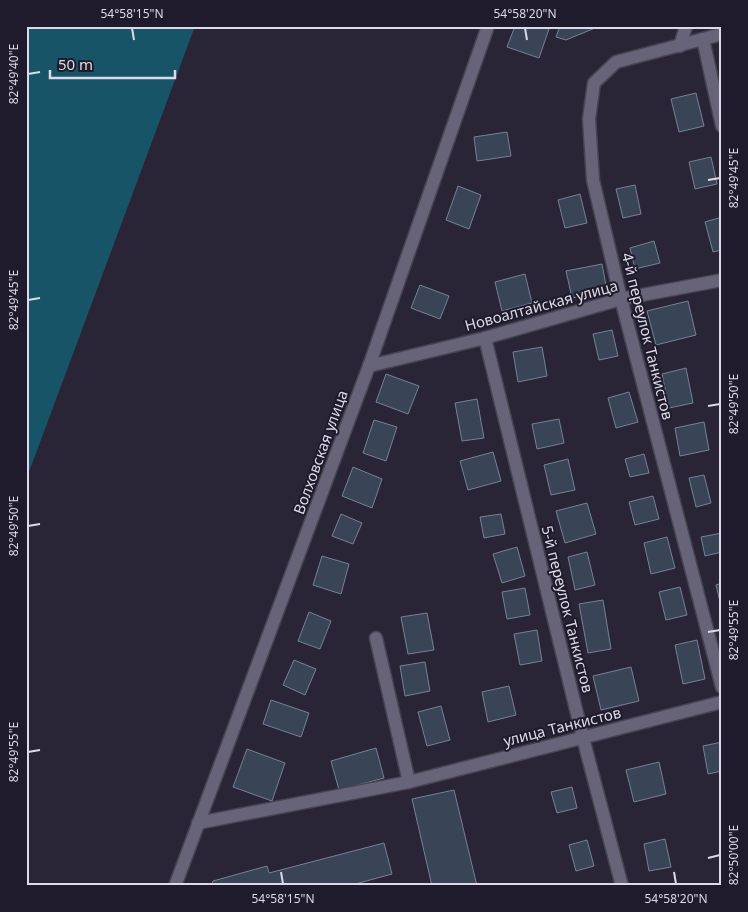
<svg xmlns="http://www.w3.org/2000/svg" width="748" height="912" font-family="'Noto Sans',sans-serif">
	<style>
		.water { fill: #185468 }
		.building { fill: #394456; stroke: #758295 }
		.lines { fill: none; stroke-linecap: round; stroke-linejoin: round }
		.minor-casing { stroke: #474352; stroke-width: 15 }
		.minor { stroke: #676378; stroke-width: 12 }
		.ticks { fill: none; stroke: #dcdae6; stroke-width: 2 }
		.labels { text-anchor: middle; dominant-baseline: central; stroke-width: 4; stroke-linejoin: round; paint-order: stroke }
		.street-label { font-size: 15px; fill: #dcdae6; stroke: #1f1b2c }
		.neatline { fill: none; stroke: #dcdae6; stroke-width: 2 }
		.ticks-label { font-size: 12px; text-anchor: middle; fill: #dcdae6 }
	</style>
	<rect width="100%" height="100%" fill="#292537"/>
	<polygon class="water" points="26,26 195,26 26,480"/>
	<g class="building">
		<polygon points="515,26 550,26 539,58 507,47"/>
		<polygon points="560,26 596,26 595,28 566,40 556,37"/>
		<polygon points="696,93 704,126 679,132 671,99"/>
		<polygon points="507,132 511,156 477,161 474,137"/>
		<polygon points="711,157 717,184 695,189 689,162"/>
		<polygon points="635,185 641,214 623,218 616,189"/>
		<polygon points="458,186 481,195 469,229 446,220"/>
		<polygon points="580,194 587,223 565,228 558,200"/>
		<polygon points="722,217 722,250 713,252 705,222"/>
		<polygon points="654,241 660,263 635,269 630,248"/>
		<polygon points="602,264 607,291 572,298 566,271"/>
		<polygon points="525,274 532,303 502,311 495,282"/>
		<polygon points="420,285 449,296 440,319 411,308"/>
		<polygon points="688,301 696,335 656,345 647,311"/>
		<polygon points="612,330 618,356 599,360 593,334"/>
		<polygon points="542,347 547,376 518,382 513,352"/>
		<polygon points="686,368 693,403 669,408 662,374"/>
		<polygon points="386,374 419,386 408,414 376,402"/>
		<polygon points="629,392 638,422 616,428 608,398"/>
		<polygon points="477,399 484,438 462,441 455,403"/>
		<polygon points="559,419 564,443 537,449 532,424"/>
		<polygon points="374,420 397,427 386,461 363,453"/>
		<polygon points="704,422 709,450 680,456 675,428"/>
		<polygon points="493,452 501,481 468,490 460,461"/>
		<polygon points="644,454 649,473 630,477 625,459"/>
		<polygon points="568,459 575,490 551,495 544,465"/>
		<polygon points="353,467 382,479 372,508 342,496"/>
		<polygon points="704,475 711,503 696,507 689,478"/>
		<polygon points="653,496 659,519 635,525 629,502"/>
		<polygon points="587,503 596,534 565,543 556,511"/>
		<polygon points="341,514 362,523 353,544 332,536"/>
		<polygon points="501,514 505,534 484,538 480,517"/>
		<polygon points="722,533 722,552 705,556 701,537"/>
		<polygon points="667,537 675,568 651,574 644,543"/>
		<polygon points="517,547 525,576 502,583 493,554"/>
		<polygon points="587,552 595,585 575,590 568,557"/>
		<polygon points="322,556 349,564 341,594 313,585"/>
		<polygon points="722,583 722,610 716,585"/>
		<polygon points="680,587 687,615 666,620 659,592"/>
		<polygon points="525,588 530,615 507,619 502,592"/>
		<polygon points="603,600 611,649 588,653 579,604"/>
		<polygon points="309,612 331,621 320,649 298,641"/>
		<polygon points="427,613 434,650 408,654 401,617"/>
		<polygon points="537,630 542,661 520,665 514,634"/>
		<polygon points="697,640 705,679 683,684 675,645"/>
		<polygon points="294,660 316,669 305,695 283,685"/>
		<polygon points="425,662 430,691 405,696 400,666"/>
		<polygon points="631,667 639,701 601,710 593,676"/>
		<polygon points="509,686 516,715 488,722 482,692"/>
		<polygon points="271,700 309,713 301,737 263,724"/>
		<polygon points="441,706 450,740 427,746 418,712"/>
		<polygon points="722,742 722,771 708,774 703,746"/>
		<polygon points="376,748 384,778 339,790 331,761"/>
		<polygon points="247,749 285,763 272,801 233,787"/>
		<polygon points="659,762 666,794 634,802 626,770"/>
		<polygon points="572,787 577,808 557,813 551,792"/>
		<polygon points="454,790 477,886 432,886 412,799"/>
		<polygon points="665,839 671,867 649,871 644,844"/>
		<polygon points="587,840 594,866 576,871 569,845"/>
		<polygon points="384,843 392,874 348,886 211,886 213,881 267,866 269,873"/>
	</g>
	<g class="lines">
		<g class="minor-casing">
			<g id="minor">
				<polyline points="722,34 616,62 594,83 589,119 593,180 621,299 722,687"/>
				<polyline points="703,39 722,126"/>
				<polyline points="680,46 686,26"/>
				<polyline points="485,338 583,738 622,886"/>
				<polyline points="369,366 485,338 621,299 722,280"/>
				<polyline points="376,638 409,782"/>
				<polyline points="198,823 409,782 722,702"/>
				<polyline points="175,886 369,366 488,26"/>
			</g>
		</g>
		<use href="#minor" class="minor"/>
	</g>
	<path class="ticks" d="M132,28L134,40M525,28L527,40M28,74L40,72M708,180L720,178M28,300L40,298M708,406L720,404M28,526L40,524M708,632L720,630M28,752L40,750M708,858L720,855M281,872L283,884M674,872L676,884"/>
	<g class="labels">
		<g class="street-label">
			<text transform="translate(541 305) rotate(-15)">Новоалтайская улица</text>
			<text transform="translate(648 336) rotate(76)">4-й переулок Танкистов</text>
			<text transform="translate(320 452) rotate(-70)">Волховская улица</text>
			<text transform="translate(568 609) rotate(76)">5-й переулок Танкистов</text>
			<text transform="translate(562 726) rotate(-14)">улица Танкистов</text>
		</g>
	</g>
	<rect width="748" height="912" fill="none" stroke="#1f1b2c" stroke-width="55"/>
	<path d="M50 70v8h125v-8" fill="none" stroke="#dcdae6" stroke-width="2.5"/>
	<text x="58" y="70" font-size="15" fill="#dcdae6" stroke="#1f1b2c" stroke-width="4" paint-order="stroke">50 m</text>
	<rect x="28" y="28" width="692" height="856" class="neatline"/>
	<g class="ticks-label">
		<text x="132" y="18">54°58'15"N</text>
		<text x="525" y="18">54°58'20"N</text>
		<text transform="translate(14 74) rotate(-90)" y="4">82°49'40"E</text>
		<text transform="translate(734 178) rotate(-90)" y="4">82°49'45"E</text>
		<text transform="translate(14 300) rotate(-90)" y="4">82°49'45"E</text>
		<text transform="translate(734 404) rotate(-90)" y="4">82°49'50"E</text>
		<text transform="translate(14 526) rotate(-90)" y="4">82°49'50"E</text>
		<text transform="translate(734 630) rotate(-90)" y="4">82°49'55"E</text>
		<text transform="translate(14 752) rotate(-90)" y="4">82°49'55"E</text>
		<text transform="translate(734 855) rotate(-90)" y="4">82°50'00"E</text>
		<text x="283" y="903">54°58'15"N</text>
		<text x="676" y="903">54°58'20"N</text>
	</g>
</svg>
